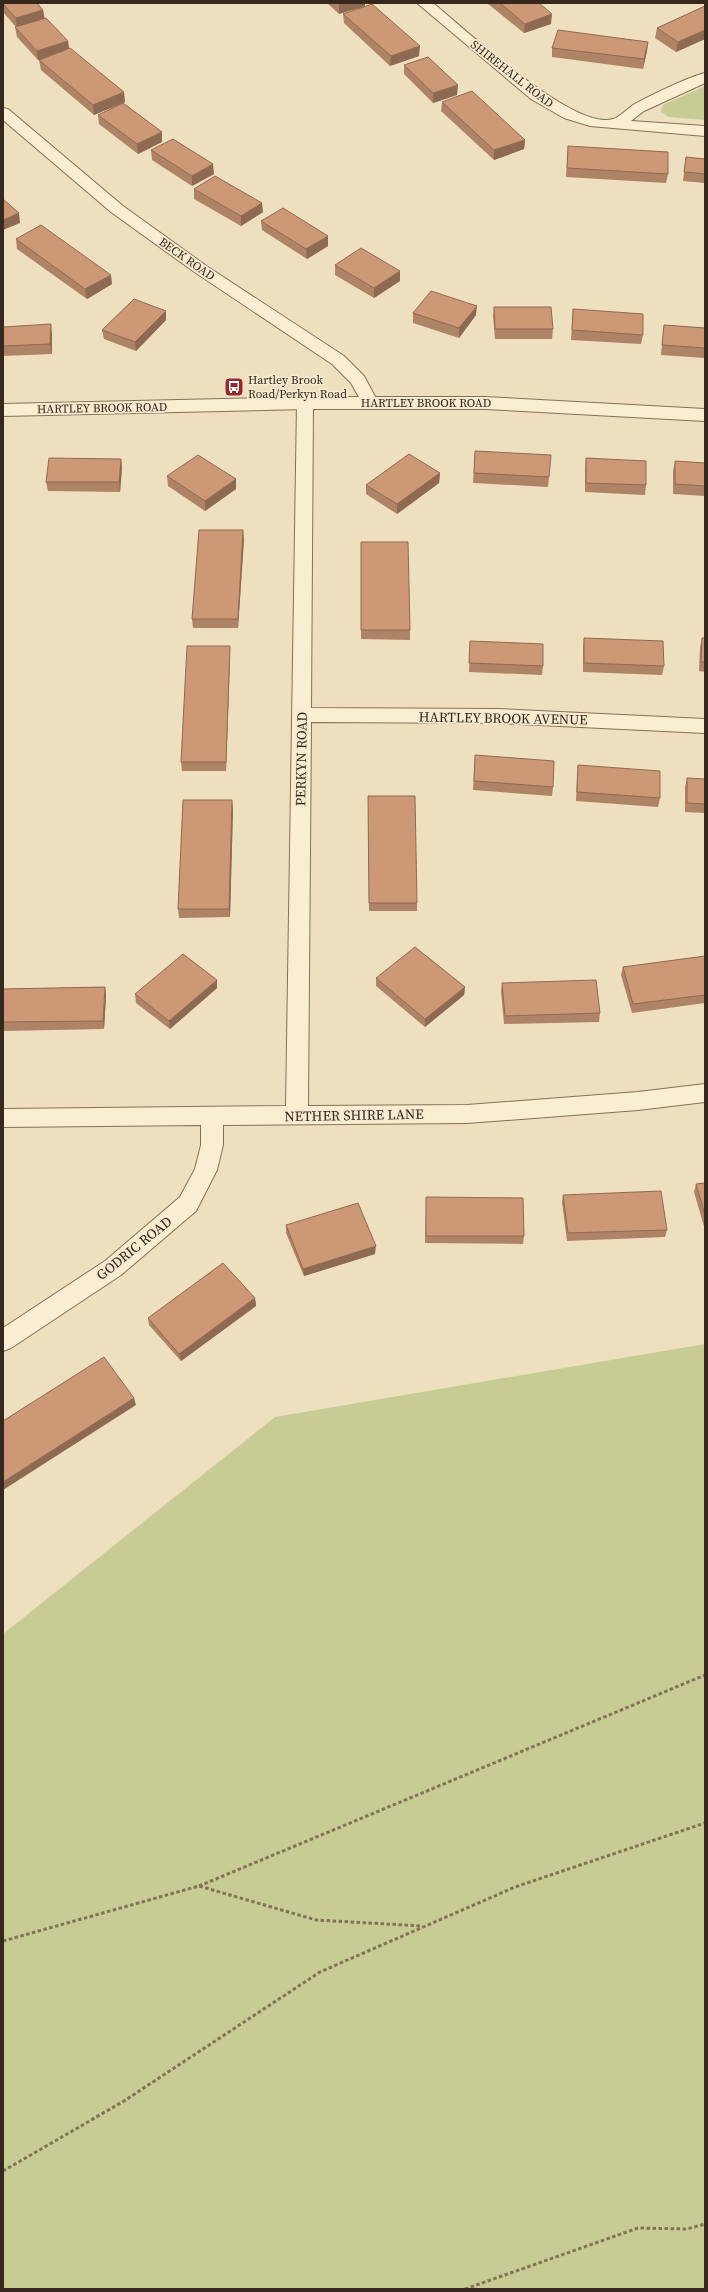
<svg xmlns="http://www.w3.org/2000/svg" width="708" height="2292" font-family="'Source Serif 4',serif">
	<style>
		.green { fill: #c6cc94 }
		.lines { fill: none; stroke-linecap: round; stroke-linejoin: round }
		.minor-casing { stroke: #867058; stroke-width: 2 }
		.tertiary-casing { stroke: #867058; stroke-width: 2 }
		.path { stroke: #867058; stroke-width: 3; stroke-dasharray: 3.5 2.5; stroke-linecap: butt }
		.minor { fill: #f9edd2; fill-rule: evenodd }
		.tertiary { fill: #f9edd2; fill-rule: evenodd }
		.wall { fill: #af8365 }
		.shaded-wall { fill: #8f6a52 }
		.building { fill: #cc9875; stroke: #8f6a52 }
		.labels { text-anchor: middle; dominant-baseline: central; stroke-width: 3.5; stroke-linejoin: round; paint-order: stroke }
		.far-street-label { font-size: 12px; fill: #36281c; stroke: #f5eacf }
		.far-poi-label { font-size: 12px; fill: #36281c; stroke: #f5eacf; text-anchor: start }
		.street-label { font-size: 14px; fill: #36281c; stroke: #f5eacf }
	</style>
	<rect width="100%" height="100%" fill="#eedfbf"/>
	<g class="green">
		<polygon points="705,86 705,120 669,117 661,112 663,105"/>
		<polygon points="705,1344 705,2289 3,2289 3,1634 275,1417"/>
	</g>
	<g class="lines">
		<g class="minor-casing">
			<g id="minor">
				<path d="M417,3H433C465,29 573,131 613,119C620,117 627,109 633,105C649,96 688,77 705,73V83L644,111L631,121L705,126V136L590,126L564,118L531,99Z"/>
				<polygon points="3,108 8,109 123,206 205,265 344,356 364,376 378,402 376,406 370,408 364,406 351,383 332,364 193,271 111,212 3,120"/>
				<polygon points="305,397 311,399 313,403 311,708 498,709 705,719 705,733 498,723 311,722 308,1106 467,1105 638,1092 705,1084 705,1102 638,1110 467,1123 223,1125 223,1145 217,1170 196,1211 121,1275 11,1348 3,1351 3,1328 105,1261 180,1197 195,1169 201,1145 201,1125 3,1127 3,1109 286,1106 297,403 299,399"/>
			</g>
		</g>
		<g class="tertiary-casing">
			<polygon id="tertiary" points="305,397 485,397 705,409 705,421 485,409 305,409 3,416 3,404"/>
		</g>
		<g class="path">
			<polyline points="199,1886 705,1675"/>
			<polyline points="3,1941 199,1886 316,1920 422,1926"/>
			<polyline points="3,2171 124,2101 320,1972 515,1887 705,1823"/>
			<polyline points="465,2289 638,2228 687,2229 705,2224"/>
		</g>
		<use href="#minor" class="minor"/>
		<use href="#tertiary" class="tertiary"/>
	</g>
	<g class="wall">
		<polygon points="3,3 43,10 44,18 68,41 69,48 125,102 123,103 162,132 162,142 138,154 99,124 98,115 122,103 94,115 41,70 39,60 38,60 17,37 15,27 16,27 3,12"/>
		<polygon points="327,3 365,3 365,6 339,14"/>
		<polygon points="487,3 539,3 551,24 524,33"/>
		<polygon points="705,6 705,39 676,52 655,38 657,28"/>
		<polygon points="343,14 419,56 390,66 344,23"/>
		<polygon points="648,42 647,51 643,69 552,57 552,48"/>
		<polygon points="404,65 457,95 433,103 404,74"/>
		<polygon points="442,102 525,140 524,149 494,160 441,111"/>
		<polygon points="568,146 668,174 666,183 566,177"/>
		<polygon points="151,150 214,174 192,186 152,160"/>
		<polygon points="686,157 705,159 705,183 683,181"/>
		<polygon points="194,189 263,212 241,226 194,199"/>
		<polygon points="261,221 328,246 307,259 262,230"/>
		<polygon points="16,239 112,284 87,299 17,249"/>
		<polygon points="335,265 400,281 374,298 335,275"/>
		<polygon points="494,307 553,329 552,339 495,339 493,316"/>
		<polygon points="573,309 643,335 641,344 571,340"/>
		<polygon points="413,313 476,315 459,338 413,323"/>
		<polygon points="166,320 136,351 104,339 102,330"/>
		<polygon points="664,325 705,328 705,358 661,355"/>
		<polygon points="3,327 52,334 52,354 3,356"/>
		<polygon points="475,451 549,477 548,487 473,483"/>
		<polygon points="586,458 646,485 645,495 585,492 585,468"/>
		<polygon points="121,459 122,468 120,492 48,491 46,482"/>
		<polygon points="675,461 705,463 705,496 673,494 673,471"/>
		<polygon points="440,473 439,483 397,514 366,494 366,485"/>
		<polygon points="167,476 236,489 205,511 168,486"/>
		<polygon points="244,539 238,628 193,628 192,619"/>
		<polygon points="361,542 410,630 410,640 361,639"/>
		<polygon points="584,638 664,666 662,675 583,672 583,647"/>
		<polygon points="702,638 705,638 705,672 699,671 700,647"/>
		<polygon points="470,641 543,666 542,675 469,672"/>
		<polygon points="230,655 226,771 182,771 181,762"/>
		<polygon points="475,755 553,787 552,796 473,790"/>
		<polygon points="578,765 660,798 658,807 576,801 577,774"/>
		<polygon points="687,778 705,779 705,813 685,812 685,787"/>
		<polygon points="368,796 417,903 417,911 369,911"/>
		<polygon points="233,809 230,917 179,918 178,909"/>
		<polygon points="705,956 705,1003 632,1013 621,975 623,967"/>
		<polygon points="376,978 465,987 464,995 425,1027 376,986"/>
		<polygon points="217,980 217,988 170,1029 136,1003 135,994"/>
		<polygon points="502,983 600,1013 599,1022 504,1024 501,991"/>
		<polygon points="105,987 106,996 104,1029 3,1031 3,989"/>
		<polygon points="705,1183 705,1230 694,1192 696,1184"/>
		<polygon points="563,1195 667,1230 665,1237 567,1241 562,1202"/>
		<polygon points="426,1197 524,1236 523,1244 425,1243"/>
		<polygon points="286,1225 375,1254 304,1276 286,1233"/>
		<polygon points="255,1298 256,1306 181,1361 149,1325 148,1318"/>
	</g>
	<g class="shaded-wall">
		<polygon points="345,3 365,3 365,6 339,14 339,5"/>
		<polygon points="43,10 45,20 17,28 16,18"/>
		<polygon points="552,14 551,24 524,33 525,24"/>
		<polygon points="705,30 705,39 676,52 678,42"/>
		<polygon points="68,41 69,50 38,60 37,51"/>
		<polygon points="648,42 647,51 643,69 644,59"/>
		<polygon points="420,46 419,56 390,66 391,56"/>
		<polygon points="458,85 457,95 433,103 433,93"/>
		<polygon points="124,92 125,102 94,115 93,105"/>
		<polygon points="162,132 162,142 138,154 137,144"/>
		<polygon points="525,140 524,149 494,160 494,150"/>
		<polygon points="213,164 214,174 192,186 192,176"/>
		<polygon points="262,203 263,212 241,226 241,216"/>
		<polygon points="19,213 20,223 3,230 3,220"/>
		<polygon points="328,236 328,246 307,259 306,249"/>
		<polygon points="400,271 400,281 374,298 374,288"/>
		<polygon points="111,275 112,284 87,299 85,289"/>
		<polygon points="477,306 476,315 459,338 459,328"/>
		<polygon points="166,311 166,320 136,351 135,342"/>
		<polygon points="51,324 52,334 52,354 50,344"/>
		<polygon points="121,459 122,468 120,492 119,482"/>
		<polygon points="440,473 439,483 397,514 397,504"/>
		<polygon points="236,479 236,489 205,511 205,501"/>
		<polygon points="243,530 244,539 238,628 238,619"/>
		<polygon points="230,646 230,655 226,771 226,762"/>
		<polygon points="232,800 233,809 230,917 229,909"/>
		<polygon points="217,980 217,988 170,1029 169,1021"/>
		<polygon points="105,987 106,996 104,1029 103,1021"/>
		<polygon points="465,987 464,995 425,1027 425,1019"/>
		<polygon points="376,1246 375,1254 304,1276 303,1269"/>
		<polygon points="255,1298 256,1306 181,1361 179,1354"/>
		<polygon points="134,1398 136,1405 3,1490 3,1482"/>
	</g>
	<g class="building">
		<polygon points="3,3 37,3 43,10 16,18 3,4"/>
		<polygon points="337,3 345,3 339,5"/>
		<polygon points="500,3 539,3 552,14 525,24"/>
		<polygon points="372,4 420,46 391,56 343,14"/>
		<polygon points="705,6 705,30 678,42 657,28"/>
		<polygon points="46,18 68,41 37,51 15,27"/>
		<polygon points="558,30 648,42 644,59 552,48"/>
		<polygon points="70,48 124,92 93,105 39,60"/>
		<polygon points="428,57 458,85 433,93 404,65"/>
		<polygon points="472,91 525,140 494,150 442,102"/>
		<polygon points="123,103 162,132 137,144 98,115"/>
		<polygon points="173,139 213,164 192,176 151,150"/>
		<polygon points="568,146 668,152 668,174 567,168"/>
		<polygon points="686,157 705,159 705,174 684,172"/>
		<polygon points="215,176 262,203 241,216 194,189"/>
		<polygon points="3,199 19,213 3,220"/>
		<polygon points="283,208 328,236 306,249 261,221"/>
		<polygon points="41,225 111,275 85,289 16,239"/>
		<polygon points="361,248 400,271 374,288 335,265"/>
		<polygon points="431,291 477,306 459,328 413,313"/>
		<polygon points="134,299 166,311 135,342 102,330"/>
		<polygon points="494,307 551,307 553,329 495,329"/>
		<polygon points="573,309 643,314 643,335 572,330"/>
		<polygon points="51,324 50,344 3,346 3,327"/>
		<polygon points="664,325 705,328 705,348 662,345"/>
		<polygon points="475,451 551,455 549,477 474,473"/>
		<polygon points="409,454 440,473 397,504 366,485"/>
		<polygon points="198,455 236,479 205,501 167,476"/>
		<polygon points="49,458 121,459 119,482 46,482"/>
		<polygon points="586,458 646,461 646,485 586,483"/>
		<polygon points="675,461 705,463 705,486 675,484"/>
		<polygon points="199,530 243,530 238,619 192,619"/>
		<polygon points="361,542 408,542 410,630 361,630"/>
		<polygon points="584,638 663,641 664,666 584,663"/>
		<polygon points="702,638 705,638 705,662 701,662"/>
		<polygon points="470,641 543,644 543,666 469,663"/>
		<polygon points="187,646 230,646 226,762 181,762"/>
		<polygon points="475,755 554,761 553,787 474,781"/>
		<polygon points="578,765 660,771 660,798 577,792"/>
		<polygon points="687,778 705,779 705,804 687,803"/>
		<polygon points="368,796 415,796 417,903 369,903"/>
		<polygon points="183,800 232,800 229,909 178,909"/>
		<polygon points="415,947 465,987 425,1019 376,978"/>
		<polygon points="183,954 217,980 169,1021 135,994"/>
		<polygon points="705,956 705,995 633,1004 623,967"/>
		<polygon points="596,980 600,1013 505,1016 502,983"/>
		<polygon points="105,987 103,1021 3,1022 3,989"/>
		<polygon points="705,1183 705,1215 696,1184"/>
		<polygon points="661,1191 667,1230 568,1233 563,1195"/>
		<polygon points="426,1197 523,1198 524,1236 426,1236"/>
		<polygon points="358,1203 376,1246 303,1269 286,1225"/>
		<polygon points="223,1263 255,1298 179,1354 148,1318"/>
		<polygon points="104,1357 134,1398 3,1482 3,1421"/>
	</g>
	<defs>
		<g id="bus-square" transform="scale(1)"><rect x="-9" y="-9" width="18" height="18" rx="4" fill="#95282a" stroke="#f5eacf"/><path d="M-5-6H5V4H4V6H2V4H-2V6H-4V4H-5ZM-3.5-4V0h7V-4ZM-3.5 1.2v1.5H-2V1.2ZM2 1.2v1.5H3.5V1.2Z" fill="#fff"/></g>
	</defs>
	<g fill-rule="evenodd">
		<use href="#bus-square" x="234" y="387"/>
	</g>
	<g class="labels">
		<g class="far-street-label">
			<text transform="translate(512 74) rotate(38)">SHIREHALL ROAD</text>
			<text transform="translate(187 259) rotate(35)">BECK ROAD</text>
			<text x="426" y="403">HARTLEY BROOK ROAD</text>
			<text transform="translate(102 408) rotate(-1)">HARTLEY BROOK ROAD</text>
		</g>
		<g class="far-poi-label">
			<text x="248" y="380">Hartley Brook<tspan x="248" dy="14">Road/Perkyn Road</tspan></text>
		</g>
		<g class="street-label">
			<text transform="translate(503 718) rotate(1)">HARTLEY BROOK AVENUE</text>
			<text transform="translate(301 759) rotate(-89)">PERKYN ROAD</text>
			<text transform="translate(354 1115) rotate(-1)">NETHER SHIRE LANE</text>
			<text transform="translate(134 1248) rotate(-39)">GODRIC ROAD</text>
		</g>
	</g>
	<rect width="708" height="2292" fill="none" stroke="#36281c" stroke-width="8"/>
</svg>
